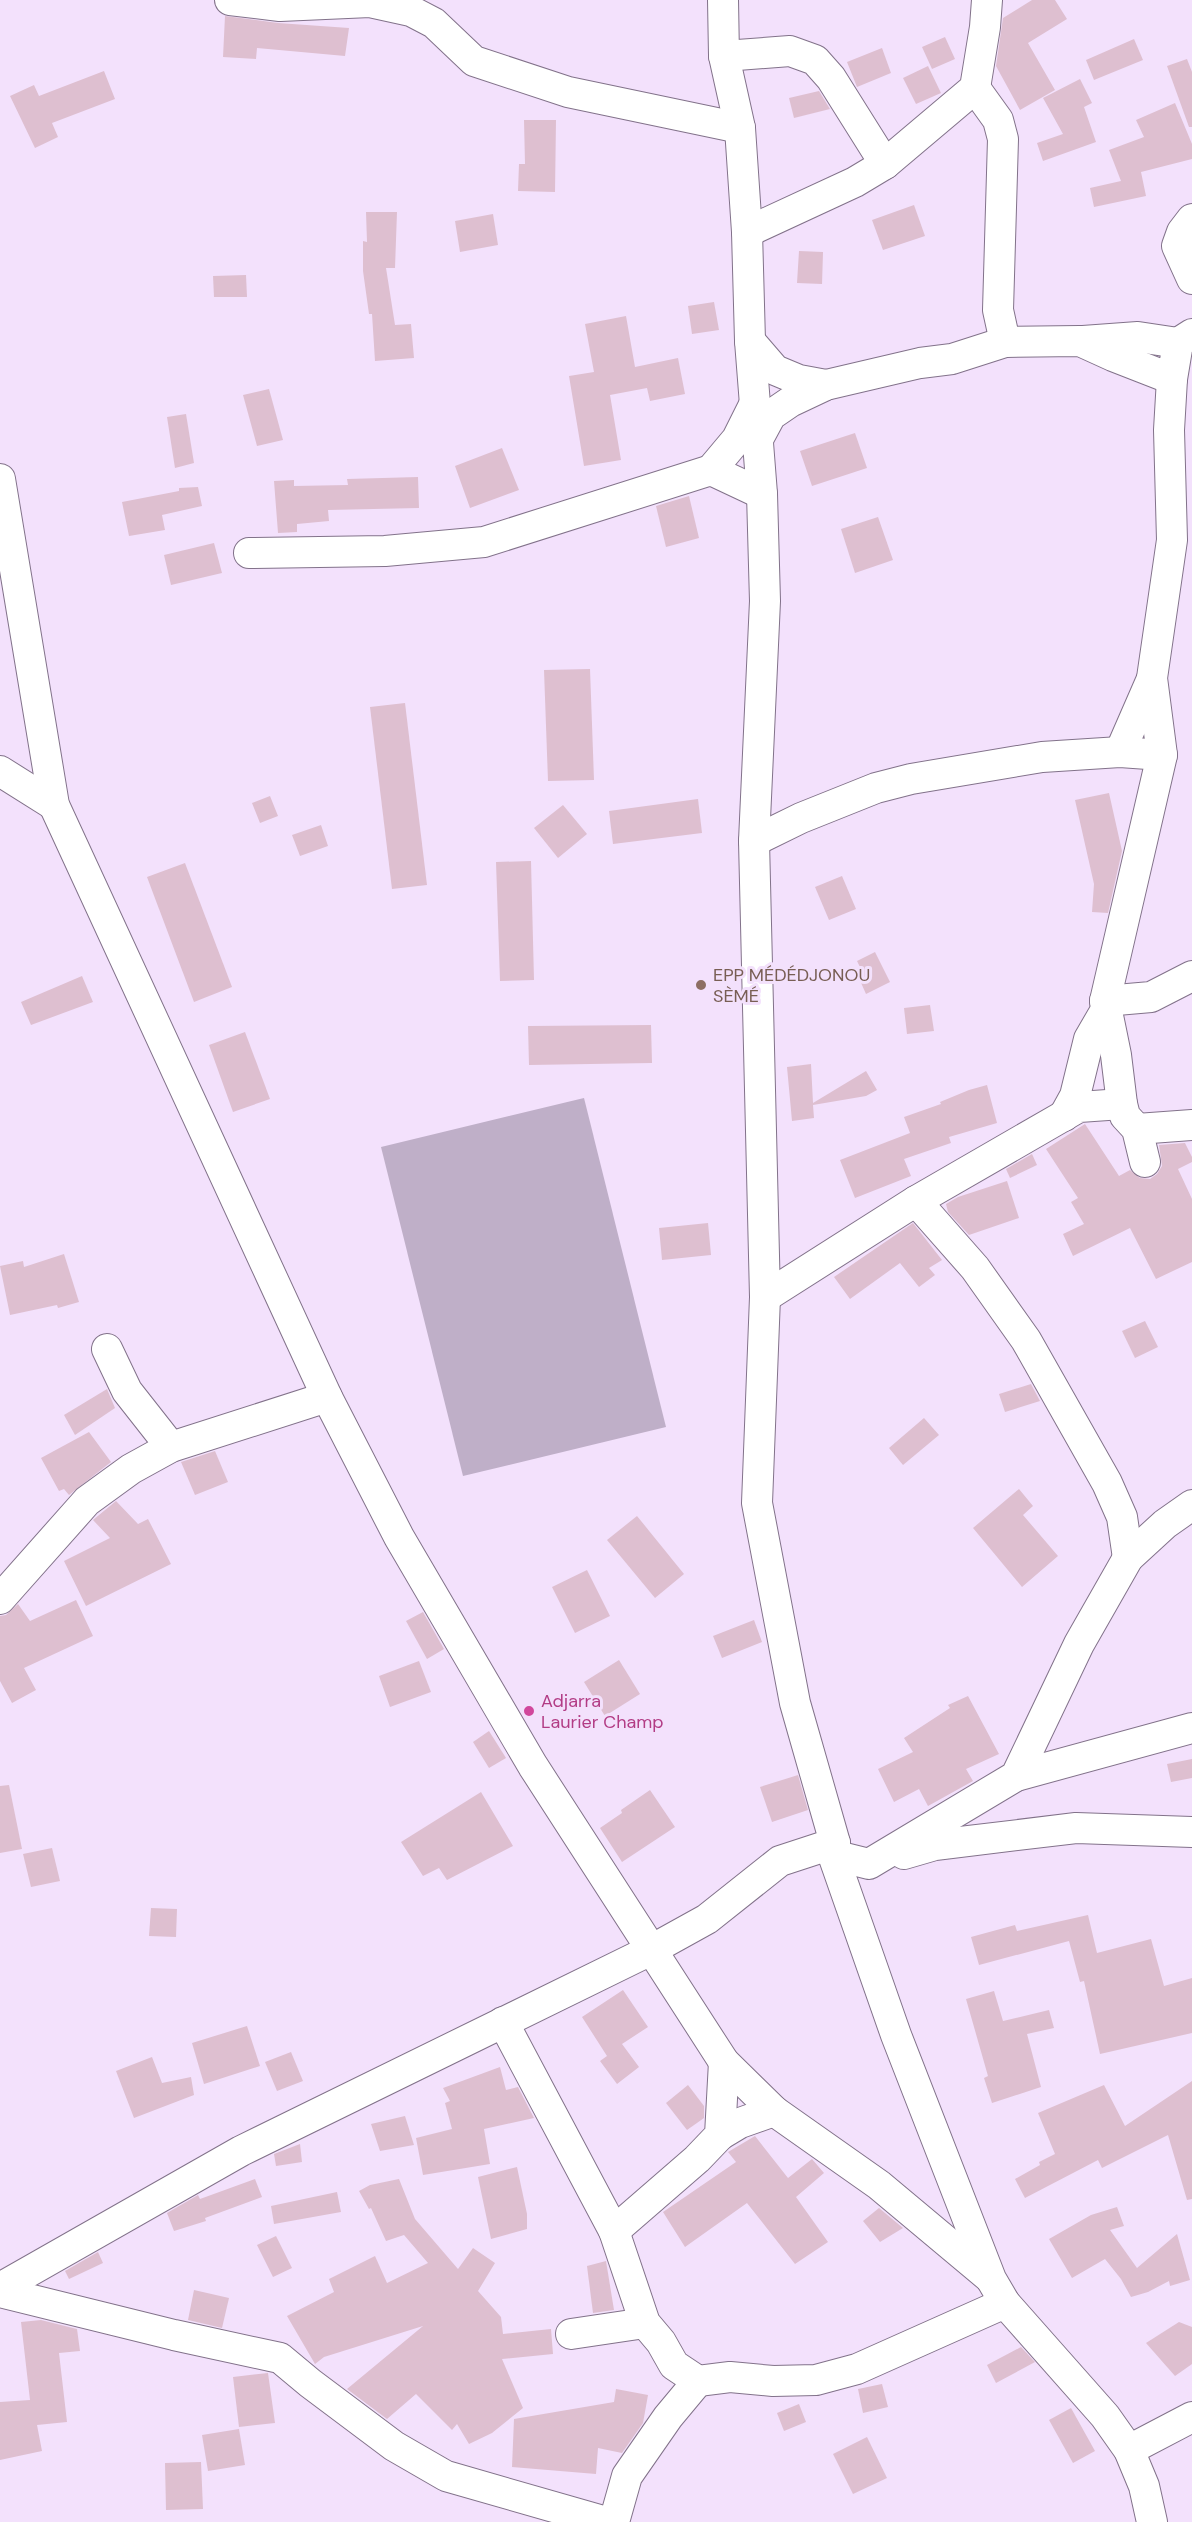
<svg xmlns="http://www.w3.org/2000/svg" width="1192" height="2522" font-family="'DM Sans',sans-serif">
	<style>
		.green { fill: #bfafc8 }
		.building { fill: #debfd0 }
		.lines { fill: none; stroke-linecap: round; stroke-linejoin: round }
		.street-casing { stroke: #82728a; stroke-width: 32 }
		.street { stroke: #fff; stroke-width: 30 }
		.education-dot { fill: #8d6e63; stroke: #f3e1fc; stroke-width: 2 }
		.hotel-dot { fill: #d1479c; stroke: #f3e1fc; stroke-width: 2 }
		.labels { text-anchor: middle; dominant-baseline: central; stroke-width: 6; stroke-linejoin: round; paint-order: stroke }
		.education-label { font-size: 18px; fill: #785e54; stroke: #f3e1fc; text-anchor: start }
		.hotel-label { font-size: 18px; fill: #b23c85; stroke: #f3e1fc; text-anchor: start }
	</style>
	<rect width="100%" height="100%" fill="#f3e1fc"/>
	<polygon class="green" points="584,1098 666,1427 463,1476 381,1147"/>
	<g class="building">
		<polygon points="1032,0 1055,0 1067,19 1028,43 1055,90 1020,110 996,66 1003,18"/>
		<polygon points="225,16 278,23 349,28 345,56 257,48 256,59 223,57"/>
		<polygon points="945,37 955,59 932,69 922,47"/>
		<polygon points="1134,39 1143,60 1094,80 1086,60"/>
		<polygon points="882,48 891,73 857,87 847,62"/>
		<polygon points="1187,59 1192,72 1192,127 1189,127 1167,66"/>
		<polygon points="928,66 941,93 916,104 903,78"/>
		<polygon points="104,71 115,99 52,123 58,137 35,148 10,96 34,85 39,96"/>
		<polygon points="1080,79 1092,103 1084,107 1096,142 1043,161 1037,143 1063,134 1043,98"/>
		<polygon points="819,91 830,109 794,118 789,98"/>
		<polygon points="1175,103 1192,144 1192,159 1141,172 1146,196 1094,207 1090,188 1121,181 1109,150 1144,137 1136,120"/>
		<polygon points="524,120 556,120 555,192 518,191 519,164 525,164"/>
		<polygon points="914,205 925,236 883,250 872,220"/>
		<polygon points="366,212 397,212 395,268 386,268 395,325 411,324 414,358 375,361 372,314 369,314 363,271 363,241 367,242"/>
		<polygon points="493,214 498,245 460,252 455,221"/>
		<polygon points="799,251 823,252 822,284 797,283"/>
		<polygon points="246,275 247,297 214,297 213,276"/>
		<polygon points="714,302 719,330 692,334 688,306"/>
		<polygon points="626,316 635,367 678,358 685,394 650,401 647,388 610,395 621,460 584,466 569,376 594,372 585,324"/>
		<polygon points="269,389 283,440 257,446 243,395"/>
		<polygon points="186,414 194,463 175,468 167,417"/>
		<polygon points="855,433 867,468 812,486 800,451"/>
		<polygon points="502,448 519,490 470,508 455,466"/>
		<polygon points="418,477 419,508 328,510 329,521 297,524 297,532 278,533 274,481 294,480 294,486 348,485 347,479"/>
		<polygon points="198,487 202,506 162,515 165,530 129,536 122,502 179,491 179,488"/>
		<polygon points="689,496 699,538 666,547 656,506"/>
		<polygon points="878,517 893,560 855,573 841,529"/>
		<polygon points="214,543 222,573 171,585 164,555"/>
		<polygon points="590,669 594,780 548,781 544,670"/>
		<polygon points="405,703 427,885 392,889 370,707"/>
		<polygon points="1109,793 1122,851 1108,913 1092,912 1094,884 1075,800"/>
		<polygon points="270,796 278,816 260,823 252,803"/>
		<polygon points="698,799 702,833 613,844 609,811"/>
		<polygon points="563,805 587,834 558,858 534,828"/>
		<polygon points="321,825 328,846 300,856 292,835"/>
		<polygon points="531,861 534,980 500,981 496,862"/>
		<polygon points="185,863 232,987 194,1002 147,877"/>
		<polygon points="842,876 856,909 829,920 815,887"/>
		<polygon points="875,952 890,982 866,994 858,976 863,973 857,961"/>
		<polygon points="82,976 93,1002 31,1025 21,1002"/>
		<polygon points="930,1005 934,1031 907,1034 904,1008"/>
		<polygon points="651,1025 652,1063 529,1065 528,1026"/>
		<polygon points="245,1032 270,1099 233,1112 209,1045"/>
		<polygon points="811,1064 813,1103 866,1071 877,1090 866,1096 813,1105 814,1118 792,1121 787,1067"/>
		<polygon points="987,1085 997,1123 949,1137 951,1143 904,1159 911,1176 855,1198 840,1160 910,1133 904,1117 941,1104 940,1102 969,1090"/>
		<polygon points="1085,1124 1119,1176 1130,1170 1140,1178 1150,1179 1157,1174 1162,1166 1159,1145 1185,1143 1192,1157 1192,1162 1178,1169 1192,1199 1192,1262 1156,1279 1130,1228 1073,1256 1063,1234 1084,1224 1071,1202 1078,1198 1046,1149"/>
		<polygon points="1032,1154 1037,1165 1010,1178 1006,1169"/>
		<polygon points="1007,1181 1019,1218 969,1235 948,1212 946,1204 958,1197"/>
		<polygon points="708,1223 711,1255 662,1260 659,1228"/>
		<polygon points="913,1223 942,1260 929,1268 935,1275 919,1287 900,1263 850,1299 834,1277"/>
		<polygon points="64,1254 79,1302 58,1308 57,1305 10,1315 0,1266 23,1261 24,1267"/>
		<polygon points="1145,1321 1158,1347 1135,1358 1122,1331"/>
		<polygon points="1031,1384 1040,1401 1005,1412 999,1394"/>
		<polygon points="107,1389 115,1408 75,1435 64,1415"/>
		<polygon points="924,1418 939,1435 903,1465 889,1448"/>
		<polygon points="89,1432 111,1462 69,1495 64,1489 59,1491 41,1458"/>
		<polygon points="215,1451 228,1482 195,1495 181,1462"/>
		<polygon points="1019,1489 1033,1506 1023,1515 1058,1556 1022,1587 973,1528"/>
		<polygon points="116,1501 138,1524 148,1519 171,1564 86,1606 64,1561 110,1538 93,1520"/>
		<polygon points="637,1516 684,1574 655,1598 607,1540"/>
		<polygon points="587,1570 610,1616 575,1633 552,1587"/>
		<polygon points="76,1600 93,1636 24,1668 36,1690 12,1703 0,1681 0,1616 6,1615 18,1604 30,1621"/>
		<polygon points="423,1612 444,1649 427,1659 406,1621"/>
		<polygon points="754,1620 762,1642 722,1658 713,1636"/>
		<polygon points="619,1660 640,1694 605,1716 584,1682"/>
		<polygon points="419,1661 431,1692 390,1707 379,1676"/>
		<polygon points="968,1696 999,1754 966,1769 973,1781 928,1806 919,1789 894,1802 878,1769 913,1752 904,1738 950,1708 948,1705"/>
		<polygon points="489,1731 506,1758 489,1768 473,1742"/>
		<polygon points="1192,1759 1192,1778 1171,1782 1167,1764"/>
		<polygon points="798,1775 808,1810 772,1822 760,1787"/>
		<polygon points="9,1785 22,1849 0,1853 0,1786"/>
		<polygon points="650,1790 675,1827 622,1862 600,1828 622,1813 621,1810"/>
		<polygon points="481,1792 513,1846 447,1880 439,1868 423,1876 401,1842"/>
		<polygon points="52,1848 60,1881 31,1887 23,1854"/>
		<polygon points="151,1908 177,1909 176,1937 149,1936"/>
		<polygon points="1088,1915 1097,1953 1151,1939 1164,1986 1192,1978 1192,2033 1100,2054 1084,1981 1080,1982 1069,1941 979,1965 971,1937 1015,1925 1017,1931"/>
		<polygon points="623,1990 648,2027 622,2044 639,2067 617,2084 600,2061 607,2056 582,2017"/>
		<polygon points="994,1991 1003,2021 1049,2010 1054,2028 1027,2034 1041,2087 992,2103 984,2078 988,2076 966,1999"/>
		<polygon points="247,2026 260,2066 204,2084 192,2043"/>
		<polygon points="291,2052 303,2081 277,2091 265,2062"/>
		<polygon points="152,2057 162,2083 191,2077 194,2095 134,2118 116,2071"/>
		<polygon points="500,2067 506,2090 518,2087 534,2118 484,2129 490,2164 423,2175 416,2138 452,2129 445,2103 450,2101 443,2088"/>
		<polygon points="1192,2081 1192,2199 1187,2200 1168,2135 1102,2168 1098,2160 1025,2198 1015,2179 1040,2165 1039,2162 1055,2154 1038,2113 1104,2085 1125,2126"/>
		<polygon points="688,2085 704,2106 704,2118 687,2130 666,2103"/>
		<polygon points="405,2116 414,2145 380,2151 371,2124"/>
		<polygon points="755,2136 788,2178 812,2159 824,2173 796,2197 828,2242 795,2264 747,2203 685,2247 663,2212 736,2162 728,2152"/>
		<polygon points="300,2144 302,2162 276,2166 274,2154"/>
		<polygon points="517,2167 527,2214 527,2229 491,2239 478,2177"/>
		<polygon points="255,2179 262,2197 205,2218 206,2221 174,2231 167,2213 198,2195 200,2199"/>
		<polygon points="399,2179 415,2219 458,2269 473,2248 495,2263 478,2291 501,2317 503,2334 551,2329 553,2354 502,2359 523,2408 492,2433 469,2444 457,2424 452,2430 416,2394 387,2419 347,2389 423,2326 324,2357 315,2364 287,2316 334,2292 329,2279 375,2256 387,2283 428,2263 404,2235 386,2241 371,2208 369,2209 359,2191 370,2185"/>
		<polygon points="337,2192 341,2212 274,2224 271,2206"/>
		<polygon points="1117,2207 1124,2226 1110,2230 1137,2268 1177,2234 1190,2280 1170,2286 1169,2281 1148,2292 1131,2297 1121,2279 1105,2259 1072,2278 1049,2239 1091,2215"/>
		<polygon points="879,2208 903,2228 880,2242 863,2221"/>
		<polygon points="276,2236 292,2268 273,2277 257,2245"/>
		<polygon points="98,2252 103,2263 69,2279 65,2271"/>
		<polygon points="606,2261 614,2310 593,2313 587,2266"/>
		<polygon points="194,2290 229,2298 222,2328 188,2320"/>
		<polygon points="41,2320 77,2329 80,2351 59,2353 67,2422 37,2425 42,2451 0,2460 0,2402 30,2400 21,2322"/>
		<polygon points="1179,2322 1192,2327 1192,2364 1175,2376 1146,2343"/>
		<polygon points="1021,2347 1035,2362 996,2383 987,2365"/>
		<polygon points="268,2373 275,2423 239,2427 233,2377"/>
		<polygon points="882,2384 888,2407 863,2413 858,2389"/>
		<polygon points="616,2389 648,2395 643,2423 622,2453 598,2448 596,2474 512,2467 514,2419 614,2402"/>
		<polygon points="799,2404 806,2422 784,2431 777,2413"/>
		<polygon points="1071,2408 1095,2451 1073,2463 1049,2420"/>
		<polygon points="239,2429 245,2465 208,2471 202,2435"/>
		<polygon points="867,2437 887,2478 853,2494 833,2454"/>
		<polygon points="201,2462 203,2509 166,2510 165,2463"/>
	</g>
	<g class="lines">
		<g class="street-casing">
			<g id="street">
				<polyline points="230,0 280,6 370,2 411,11 434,23 474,61 568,92 740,128"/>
				<polyline points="723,0 724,56 740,128 747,232 750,341 762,494 765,601 754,841 765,1297 757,1503 795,1703 835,1843 833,1855 896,2035 991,2279 1005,2303 1105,2416 1129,2450 1144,2486 1152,2522"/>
				<polyline points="724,56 790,51 815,60 831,78 885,164"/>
				<polyline points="975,88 998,120 1003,139 998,310 1005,342"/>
				<polyline points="1192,219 1182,232 1177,246 1192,279"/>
				<polyline points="747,232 855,182 885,164 975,88 985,27 987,0"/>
				<polyline points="750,341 775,370 799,380 826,385"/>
				<polyline points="1083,341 1138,337 1178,343"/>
				<polyline points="757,441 771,415 790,402 826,385 920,363 952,359 1005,342 1080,341 1113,356 1172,379 1178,343 1192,334"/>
				<polyline points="711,470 737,439 754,405"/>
				<polyline points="0,479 54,805 327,1397 399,1537 533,1766 724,2062 774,2111 879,2185 989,2277"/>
				<polyline points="249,553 385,551 484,542 711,470 762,494"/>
				<polyline points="1120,752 1151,681"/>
				<polyline points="0,771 54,805"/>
				<polyline points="754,841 801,818 876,788 911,779 1042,757 1120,752 1162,755"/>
				<polyline points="1105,1001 1151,997 1192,976"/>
				<polyline points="1064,1116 1075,1096 1089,1039 1107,1008"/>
				<polyline points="1137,1129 1192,1125"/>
				<polyline points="1145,1162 1137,1129 1125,1116 1122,1104 1116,1055 1105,1001 1162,755 1152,678 1172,540 1169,430 1172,379"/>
				<polyline points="916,1201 975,1268 1026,1340 1107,1483 1122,1517 1128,1558"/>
				<polyline points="765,1297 916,1201 1079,1107 1122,1104"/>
				<polyline points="107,1349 127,1391 171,1447"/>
				<polyline points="0,1599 87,1501 131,1469 171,1447 327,1397"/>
				<polyline points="1016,1776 1192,1728"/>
				<polyline points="904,1854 935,1845 1076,1828 1192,1832"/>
				<polyline points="833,1855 869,1864 1016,1776 1079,1644 1128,1558 1165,1524 1192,1505"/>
				<polyline points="503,2022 614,2231 645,2323 661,2342 674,2365 698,2381 730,2377 773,2381 816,2380 857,2369 1005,2303"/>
				<polyline points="720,2135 740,2123 774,2111"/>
				<polyline points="614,2231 697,2159 720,2135 724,2062"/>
				<polyline points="0,2288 241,2151 651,1950 707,1919 780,1861 835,1843"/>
				<polyline points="0,2292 174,2335 280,2358 310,2383 394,2446 446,2476 606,2522"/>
				<polyline points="571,2334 645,2323"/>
				<polyline points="1129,2450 1192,2417"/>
				<polyline points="614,2522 627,2476 668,2417 698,2381"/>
			</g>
		</g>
		<use href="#street" class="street"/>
	</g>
	<circle class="education-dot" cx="701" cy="985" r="6"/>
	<circle class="hotel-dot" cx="529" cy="1711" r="6"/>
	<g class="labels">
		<g class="education-label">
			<text x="713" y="975">EPP MÉDÉDJONOU<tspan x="713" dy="21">SÈMÉ</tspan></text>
		</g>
		<g class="hotel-label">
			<text x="541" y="1701">Adjarra<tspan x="541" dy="21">Laurier Champ</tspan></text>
		</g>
	</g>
</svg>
